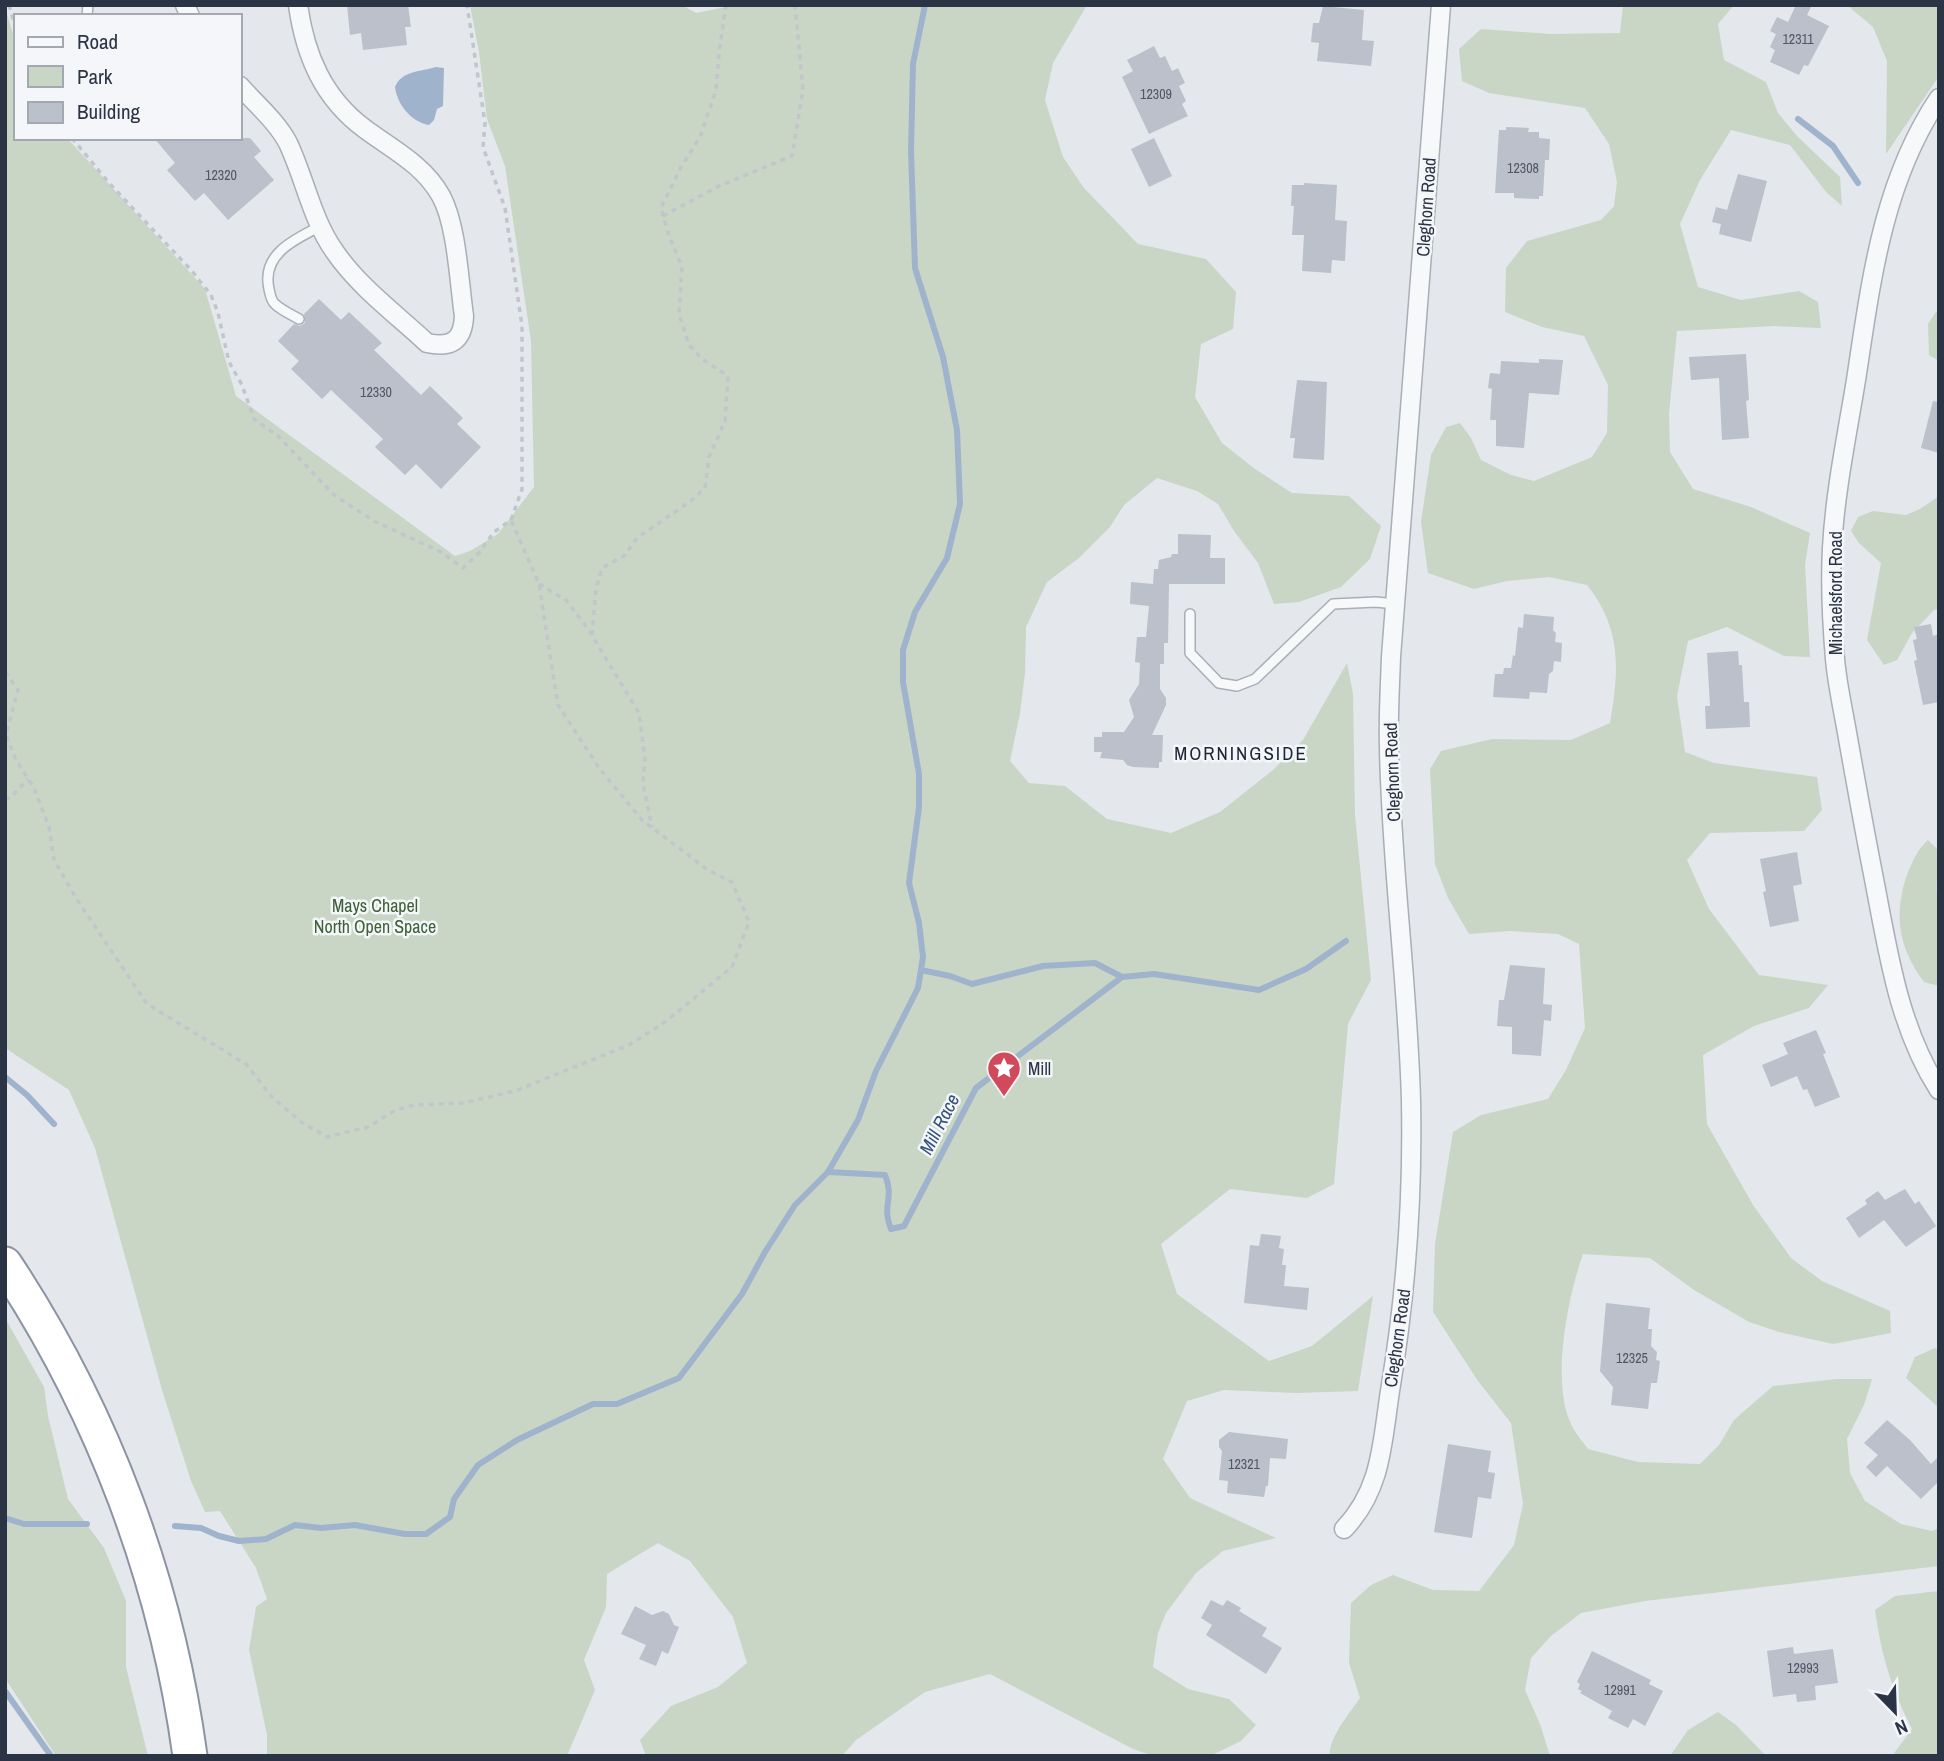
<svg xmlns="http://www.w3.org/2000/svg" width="1944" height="1761" font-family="'Archivo Narrow',sans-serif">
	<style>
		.green { fill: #c9d6c5 }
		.water { fill: #9fb4cc }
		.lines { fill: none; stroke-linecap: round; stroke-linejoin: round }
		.stream { stroke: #9fb4cc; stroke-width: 6 }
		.building { fill: #bbc0ca }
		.lane-casing { stroke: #a9aeb7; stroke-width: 12 }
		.street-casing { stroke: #a9aeb7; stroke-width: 21 }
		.highway-casing { stroke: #8b94a3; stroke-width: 37 }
		.path { stroke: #c2c5cb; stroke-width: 3.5; stroke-dasharray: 5 5; stroke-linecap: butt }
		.lane { stroke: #f7f8fa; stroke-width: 9 }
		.street { stroke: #f7f8fa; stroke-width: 18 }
		.highway { stroke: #fff; stroke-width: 33 }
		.labels { text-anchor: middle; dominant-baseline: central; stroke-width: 5; stroke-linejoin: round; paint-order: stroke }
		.number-label { font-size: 14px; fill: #4f5766 }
		.street-label { font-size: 18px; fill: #2b3445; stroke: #f4f6f9 }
		.park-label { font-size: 18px; fill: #3f6138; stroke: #f4f6f9 }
		.poi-label { font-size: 18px; fill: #2b3445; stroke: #f4f6f9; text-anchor: start }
		.neighbourhood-label { font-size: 19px; letter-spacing: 2px; fill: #1d2536; stroke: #f4f6f9 }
		.water-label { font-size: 19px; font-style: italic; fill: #34527a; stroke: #f4f6f9 }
	</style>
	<rect width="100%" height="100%" fill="#e4e7ec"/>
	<g class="green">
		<polygon points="470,5 682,5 696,13 736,5 1087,5 1053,63 1045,100 1063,157 1084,188 1138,244 1206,259 1236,292 1233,329 1201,344 1195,397 1222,443 1255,469 1292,493 1349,496 1381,526 1370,559 1341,587 1299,602 1274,604 1258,563 1234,531 1218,504 1197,491 1157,478 1124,505 1110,527 1079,558 1047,582 1026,627 1025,673 1020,713 1010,761 1029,783 1065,786 1107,819 1171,833 1220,812 1273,770 1303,740 1347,663 1353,694 1355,815 1371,980 1348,1024 1334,1184 1307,1198 1230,1189 1161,1244 1177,1294 1269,1361 1312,1346 1373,1296 1358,1391 1296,1393 1224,1390 1187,1401 1163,1459 1190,1498 1276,1538 1223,1551 1196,1573 1166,1613 1158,1633 1153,1667 1188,1689 1229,1699 1256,1725 1241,1741 1210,1756 1153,1756 1133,1749 990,1674 925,1692 856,1740 842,1756 646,1756 640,1740 671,1706 718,1687 747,1663 733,1617 690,1561 658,1543 607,1574 606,1607 584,1660 595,1690 567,1756 267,1756 267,1735 249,1650 256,1607 267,1599 256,1568 220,1511 205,1512 191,1481 162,1390 95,1148 69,1090 5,1048 5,7 16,44 16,138 67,138 205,289 236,396 455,556 470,551 498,534 534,487 531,341 505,166 487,119 479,52"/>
		<path d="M1623,5H1734L1718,24L1724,60L1766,82L1778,113L1797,136L1840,177L1842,206L1826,192L1790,145L1731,130L1700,180L1680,224L1698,287L1741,300L1799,291L1818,302L1821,328L1775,326L1677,331L1669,413L1670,452L1693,489L1751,507L1810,533L1805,565L1810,657L1784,656L1727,627L1688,641L1677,696L1685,752L1714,763L1817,777L1822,810L1804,831L1710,833L1687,860L1709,909L1759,975L1828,985L1809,1008L1754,1026L1703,1055L1707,1124L1753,1205L1791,1258L1822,1281L1890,1311L1891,1333L1833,1344L1779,1332L1749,1322L1694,1290L1650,1258L1583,1254C1568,1296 1550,1384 1572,1426C1576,1434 1583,1442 1588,1449L1638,1462L1700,1464L1719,1445L1734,1420L1773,1386L1837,1379H1872L1864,1405L1847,1439L1850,1473L1865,1501L1901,1524L1932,1531L1939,1528V1566L1645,1601L1581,1613L1551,1636L1531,1658L1525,1690L1540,1724L1550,1756H1330C1327,1740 1351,1711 1360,1698L1349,1663L1351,1603L1371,1585L1393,1575L1433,1590L1479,1591L1514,1545L1523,1504L1511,1423L1478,1381L1433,1312L1435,1244L1453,1132L1481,1115L1548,1099L1566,1070L1585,1028L1579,944L1558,934L1510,931L1469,934L1448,898L1435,864L1430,769L1441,751L1492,739L1571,740L1610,723C1619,670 1622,629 1587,585L1549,577L1507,581L1474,589L1428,573L1421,522L1431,455L1446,427L1460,423L1471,438L1481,460L1511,475L1534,481L1592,457L1607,433L1608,385L1584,336L1542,327L1505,312L1506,268L1527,241L1601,220L1614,206L1617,182L1609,144L1585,108L1489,93L1462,81L1459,49L1481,29L1551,34L1620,33Z"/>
		<polygon points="1847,5 1939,5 1939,76 1886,154 1887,61 1873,27"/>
		<polygon points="1936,312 1939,312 1939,361 1929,355 1928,324"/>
		<polygon points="1939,496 1939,609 1934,610 1912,633 1897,660 1884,665 1867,640 1881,563 1859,543 1851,531 1858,517 1873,511 1906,515 1920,509"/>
		<path d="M1928,840L1939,851C1939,867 1934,890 1939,904V986L1924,982C1898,947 1893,913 1908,872C1914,859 1917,850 1928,840Z"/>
		<polygon points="5,1318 44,1387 48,1416 68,1499 104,1548 126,1601 126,1667 148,1756 56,1756 5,1678"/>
		<polygon points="1935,1348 1939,1351 1939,1408 1906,1378 1915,1357"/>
		<path d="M1939,1591V1756H1892L1912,1729C1891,1687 1882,1658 1875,1610L1895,1596Z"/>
		<polygon points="1718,1712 1736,1725 1766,1756 1670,1756 1688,1730"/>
	</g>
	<path class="water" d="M436,67L444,68L443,106L437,109L434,120L429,125C411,122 397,104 395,87C402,70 421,72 436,67Z"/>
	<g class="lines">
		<g class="stream">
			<polyline points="1798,119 1833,146 1858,183"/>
			<polyline points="921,970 950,976 972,984 1043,966 1095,963 1122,977 1154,974 1259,990 1306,969 1346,941"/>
			<polyline points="5,1077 27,1095 54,1124"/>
			<path d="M828,1172L885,1175C895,1199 881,1205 891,1229L904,1226L976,1088L1122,977"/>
			<polyline points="5,1518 24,1524 87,1524"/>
			<polyline points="175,1526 201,1528 219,1536 239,1541 266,1539 295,1525 321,1528 355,1525 405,1534 426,1534 450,1517 454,1499 478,1465 517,1440 593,1404 617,1404 679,1378 742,1294 765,1252 795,1205 828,1172 858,1120 876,1071 918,988 923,957 919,923 909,883 919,807 919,774 903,682 903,650 915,612 947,558 960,504 957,430 943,357 915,268 911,151 913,64 925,5"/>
			<polyline points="5,1691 51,1756"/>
		</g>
	</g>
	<g class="building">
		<polygon points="347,5 408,5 411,27 405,27 407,45 363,50 361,33 350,35"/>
		<polygon points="1796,5 1812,5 1807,15 1829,26 1808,66 1804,65 1799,75 1770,62 1775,50 1770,47 1776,34 1770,31 1777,17 1788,22"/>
		<polygon points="1323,6 1364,10 1362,40 1374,41 1371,66 1317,61 1319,43 1311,42 1313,23 1319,23"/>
		<polygon points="1154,46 1160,58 1165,56 1172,71 1178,68 1185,83 1179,86 1186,101 1182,104 1188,116 1149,134 1122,77 1133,71 1127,60"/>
		<polygon points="1506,127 1529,128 1528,132 1539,132 1539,138 1550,139 1549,160 1545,160 1543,196 1539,196 1539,199 1514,198 1514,193 1495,193 1499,130 1506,130"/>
		<polygon points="154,138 250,138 261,151 254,157 274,180 228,220 204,193 195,201 167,170 175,163"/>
		<polygon points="1154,138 1172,176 1149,187 1131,149"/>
		<polygon points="1738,174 1767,181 1751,242 1719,234 1721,224 1712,222 1716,207 1727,210"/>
		<polygon points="1304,183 1337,185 1335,220 1347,221 1345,261 1332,260 1331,273 1302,271 1304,235 1292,235 1294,206 1291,206 1292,185 1304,185"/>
		<polygon points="319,299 341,320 349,312 382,343 374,350 421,395 430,386 463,418 457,424 481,447 441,489 416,464 405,475 375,447 383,439 331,390 322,399 291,369 299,361 278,341 294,324 300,326 305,323 304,314"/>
		<polygon points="1746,354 1749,400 1746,401 1749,438 1722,440 1719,378 1691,380 1689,357"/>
		<polygon points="1539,359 1563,360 1559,395 1529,393 1524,448 1496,446 1496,420 1490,420 1492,389 1488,388 1490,373 1500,374 1501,361 1539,363"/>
		<polygon points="1297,380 1327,382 1324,460 1293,458 1295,438 1290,438"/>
		<polygon points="1933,401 1939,402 1939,453 1921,448"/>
		<polygon points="1178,534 1211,535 1210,558 1225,558 1225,584 1169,584 1168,643 1164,643 1164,664 1160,664 1160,689 1166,698 1166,705 1152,735 1163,735 1162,762 1159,762 1159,768 1133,767 1127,765 1123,760 1100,758 1102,752 1094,752 1094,737 1102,737 1102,732 1124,732 1134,717 1129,700 1139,684 1140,663 1135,662 1137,637 1146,637 1149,606 1130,604 1131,582 1153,584 1154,569 1158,569 1159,560 1171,557 1172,554 1178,554"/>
		<polygon points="1524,614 1554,617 1553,630 1556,633 1555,642 1562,643 1561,662 1554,661 1553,671 1549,674 1547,693 1530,692 1529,699 1493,697 1495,674 1503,674 1504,668 1511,668 1513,655 1515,656 1518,627 1523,628"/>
		<polygon points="1931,624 1933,636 1939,634 1939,702 1923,705 1914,661 1917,660 1913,640 1917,639 1914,627"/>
		<polygon points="1738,651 1739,665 1742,665 1744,702 1749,702 1750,727 1706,729 1705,706 1710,706 1707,653"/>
		<polygon points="1797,852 1802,884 1793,886 1799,921 1770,927 1763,892 1766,891 1760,859"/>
		<polygon points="1510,965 1545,968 1543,1004 1552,1005 1551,1021 1544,1020 1541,1056 1512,1054 1512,1027 1497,1026 1499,1000 1504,1000"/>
		<polygon points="1816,1030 1826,1053 1823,1054 1840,1097 1815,1107 1807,1089 1803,1090 1797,1076 1771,1087 1762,1065 1788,1054 1783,1043"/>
		<polygon points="1905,1189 1915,1204 1919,1201 1936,1226 1906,1247 1884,1220 1859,1238 1846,1218 1867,1204 1865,1200 1878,1191 1885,1200"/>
		<polygon points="1261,1234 1281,1236 1279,1248 1284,1249 1282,1265 1286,1265 1284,1286 1309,1288 1307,1310 1244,1303 1250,1245 1259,1246"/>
		<polygon points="1606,1303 1650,1308 1648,1329 1652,1329 1651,1346 1657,1352 1656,1360 1660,1361 1657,1383 1651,1383 1648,1409 1611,1405 1613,1387 1600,1371"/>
		<polygon points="1887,1420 1910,1440 1931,1464 1939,1456 1939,1481 1921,1499 1887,1466 1876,1477 1866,1467 1878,1455 1864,1443"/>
		<polygon points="1229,1432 1288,1439 1286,1459 1270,1458 1268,1486 1266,1486 1264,1497 1227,1493 1228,1481 1219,1480 1222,1451 1219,1447 1219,1440"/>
		<polygon points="1448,1444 1491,1451 1488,1472 1495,1473 1491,1499 1478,1497 1472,1538 1434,1532"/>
		<polygon points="1211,1600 1223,1606 1227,1600 1241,1608 1239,1611 1267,1628 1262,1636 1282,1648 1266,1674 1206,1635 1212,1625 1201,1618"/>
		<polygon points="635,1606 652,1615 663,1611 669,1614 674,1625 679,1627 668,1654 662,1651 656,1666 639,1659 646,1645 621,1634"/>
		<polygon points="1793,1647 1794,1654 1833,1649 1838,1683 1815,1686 1816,1700 1797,1702 1796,1694 1773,1697 1767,1651"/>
		<polygon points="1592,1651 1651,1680 1649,1684 1663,1691 1645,1726 1633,1719 1628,1728 1608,1718 1612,1711 1580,1693 1582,1691 1578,1689 1580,1684 1577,1682"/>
	</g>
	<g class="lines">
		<g class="lane-casing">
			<g id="lane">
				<polyline points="87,16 88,5"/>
				<path d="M299,319C292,315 281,310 275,304C271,301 270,294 269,289C261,254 295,239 321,226"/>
				<polyline points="1190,614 1190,653 1219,683 1237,686 1255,679 1333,604 1376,602 1395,604"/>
			</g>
		</g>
		<g class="street-casing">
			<g id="street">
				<polyline points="185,5 190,16"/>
				<path d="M240,86C256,104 277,122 288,143C305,179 312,220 335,252C359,287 396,314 427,343C451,348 463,341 464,316C459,282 457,225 441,196C424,165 392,149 365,129C323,98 305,55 298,5"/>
				<path d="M1939,98C1882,183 1871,282 1856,380C1847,435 1835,492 1832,548C1830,585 1832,623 1835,659C1837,682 1842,705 1846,727C1855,778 1864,828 1874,879C1888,951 1898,1026 1939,1090"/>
				<path d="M1344,1529C1382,1489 1382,1443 1390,1391C1406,1295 1413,1198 1411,1101C1408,983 1391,865 1389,747C1388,717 1390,687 1391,657L1441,5"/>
			</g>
		</g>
		<g class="highway-casing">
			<path id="highway" d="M5,1264C103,1412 166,1580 190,1756"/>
		</g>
		<g class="path">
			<polyline points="9,5 16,30"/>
			<polyline points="72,138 109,183 191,270 211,295 218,313 229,362 242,385 254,419 279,437 334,495 374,521 441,552 463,568 479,553 494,532 511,520 522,489 522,326 505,208 483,147 485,123 467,5"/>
			<polyline points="663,216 719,186 792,156 803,89 795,5"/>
			<polyline points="539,584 566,600 588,629 639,713 645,759 643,784 652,827"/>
			<polyline points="592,635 596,589 602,568 625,555 637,538 691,501 705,488 709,457 725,421 728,376 702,359 689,345 679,314 682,267 668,233 661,208 681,167 700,137 716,90 719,53 726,5"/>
			<polyline points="5,672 18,690 6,735 16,760 34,788 49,827 54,860 76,898 147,1004 246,1064 271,1096 301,1122 327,1137 368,1127 394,1111 414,1105 463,1103 515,1091 629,1045 665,1022 732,967 749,922 732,882 708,870 642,820 599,768 558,705 539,584 511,520"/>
			<polyline points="5,800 11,797 28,779"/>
		</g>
		<use href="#lane" class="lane"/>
		<use href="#street" class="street"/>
		<use href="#highway" class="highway"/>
	</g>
	<defs>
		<g id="sight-pin" transform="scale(1.75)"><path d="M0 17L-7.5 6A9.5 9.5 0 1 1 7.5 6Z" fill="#d1495b" stroke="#f4f6f9"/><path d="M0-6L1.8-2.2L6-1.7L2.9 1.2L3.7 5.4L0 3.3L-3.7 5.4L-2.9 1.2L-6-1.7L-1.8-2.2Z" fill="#fff"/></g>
	</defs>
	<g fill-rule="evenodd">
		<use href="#sight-pin" x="1004" y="1068"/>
	</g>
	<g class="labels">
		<g class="number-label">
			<text x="1798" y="39">12311</text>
			<text x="1156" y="94">12309</text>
			<text x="1523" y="168">12308</text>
			<text x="221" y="175">12320</text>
			<text x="376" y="392">12330</text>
			<text x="1632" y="1358">12325</text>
			<text x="1244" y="1464">12321</text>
			<text x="1803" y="1668">12993</text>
			<text x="1620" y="1690">12991</text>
		</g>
		<g class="street-label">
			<text transform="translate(1426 207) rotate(-86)">Cleghorn Road</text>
			<text transform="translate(1835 593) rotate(-90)">Michaelsford Road</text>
			<text transform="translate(1392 772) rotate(-92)">Cleghorn Road</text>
			<text transform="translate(1397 1338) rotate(-82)">Cleghorn Road</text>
		</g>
		<g class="park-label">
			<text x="375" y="905">Mays Chapel<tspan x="375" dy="21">North Open Space</tspan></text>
		</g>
		<g class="poi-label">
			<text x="1028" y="1068">Mill</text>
		</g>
		<g class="neighbourhood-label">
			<text x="1241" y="753">MORNINGSIDE</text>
		</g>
		<g class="water-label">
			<text transform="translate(939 1124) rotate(-63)">Mill Race</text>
		</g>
	</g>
	<rect width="1944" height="1761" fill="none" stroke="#2b3445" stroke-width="14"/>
	<rect x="14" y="14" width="228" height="126" fill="#f4f6f9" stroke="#a4a8b1" stroke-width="2"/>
	<rect x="28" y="37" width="35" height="10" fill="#f7f8fa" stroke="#a4a8b1" stroke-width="2"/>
	<text x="77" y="49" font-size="21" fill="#2b3445">Road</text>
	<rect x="28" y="66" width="35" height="21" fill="#c9d6c5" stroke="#a4a8b1" stroke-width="2"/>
	<text x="77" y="84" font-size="21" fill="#2b3445">Park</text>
	<rect x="28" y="102" width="35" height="21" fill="#bbc0ca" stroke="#a4a8b1" stroke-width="2"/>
	<text x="77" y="119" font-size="21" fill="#2b3445">Building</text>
	<g transform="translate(1895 1712) rotate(157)" stroke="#f4f6f9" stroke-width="5" paint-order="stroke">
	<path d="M0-5L12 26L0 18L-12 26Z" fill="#2b3445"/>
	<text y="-10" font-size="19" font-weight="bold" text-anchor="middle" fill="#2b3445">N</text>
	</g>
</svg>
